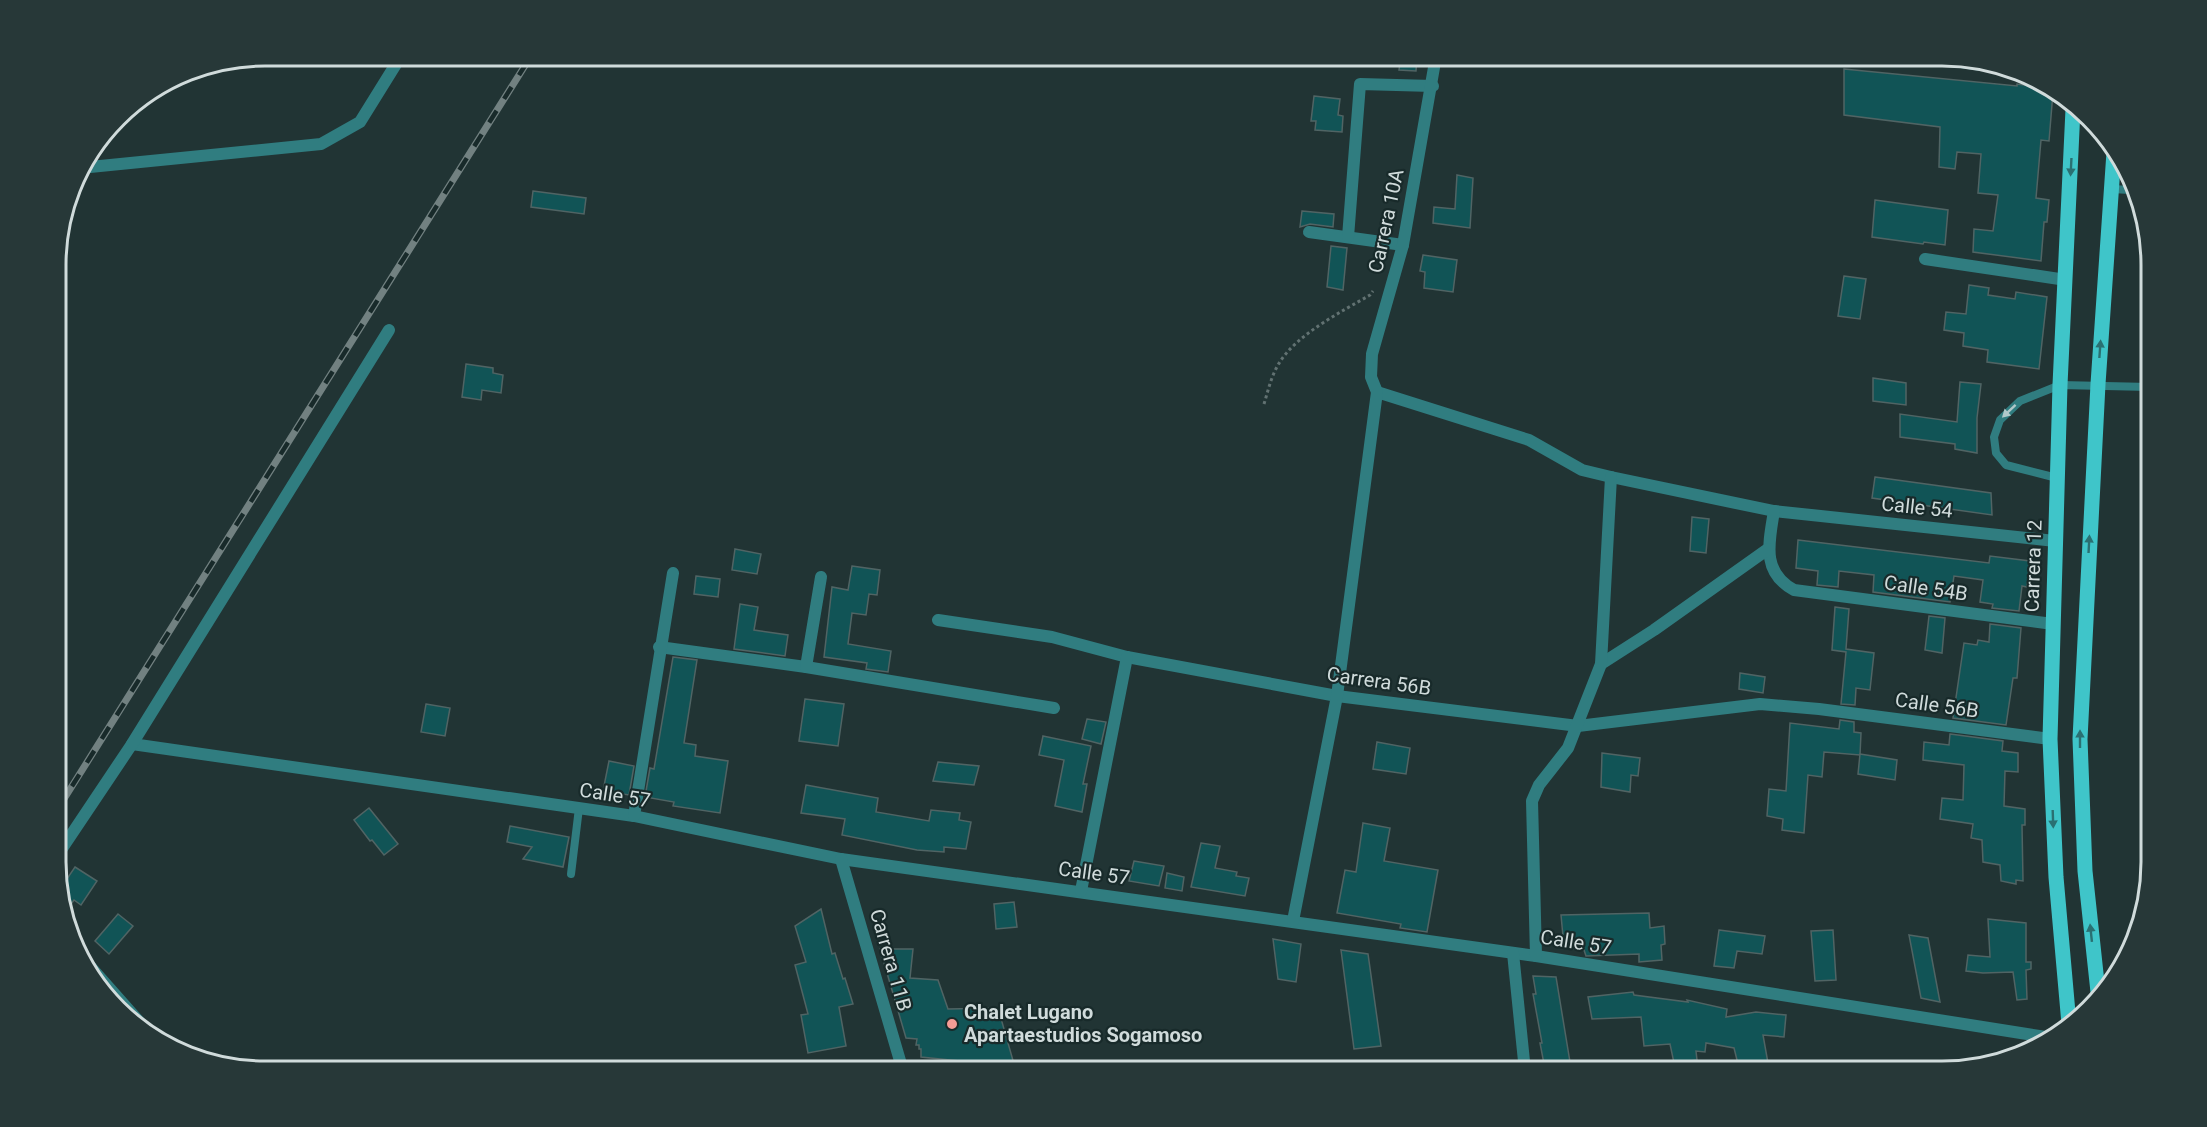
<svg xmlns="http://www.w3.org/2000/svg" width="2207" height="1127" font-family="Roboto,sans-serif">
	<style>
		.building { fill: #115456; stroke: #506464; stroke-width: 1.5 }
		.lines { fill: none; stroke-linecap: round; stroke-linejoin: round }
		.path { stroke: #627272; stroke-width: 3; stroke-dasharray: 3 3; stroke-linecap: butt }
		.lane { stroke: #307d80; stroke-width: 8 }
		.street { stroke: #307d80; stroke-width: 12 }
		.primary { stroke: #3fc5c9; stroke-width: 15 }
		.rail-casing { stroke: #728181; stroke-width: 7 }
		.rail { stroke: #182a2a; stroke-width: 4.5; stroke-dasharray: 14; stroke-linecap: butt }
		.oneway { fill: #2a7072 }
		.oneway2 { fill: #b0c8c9 }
		.poi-dot { fill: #f59c96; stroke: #182a2a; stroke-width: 2 }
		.labels { text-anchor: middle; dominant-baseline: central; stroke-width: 4.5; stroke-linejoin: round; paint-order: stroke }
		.street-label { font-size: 20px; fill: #d0dbdb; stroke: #182a2a }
		.poi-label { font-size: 20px; font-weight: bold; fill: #d0dbdb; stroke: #182a2a; text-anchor: start }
		.rim { fill: none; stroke: #d0dbdb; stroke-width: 3 }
	</style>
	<rect width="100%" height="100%" fill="#213434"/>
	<g class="building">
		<polygon points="1401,56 1417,56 1416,71 1399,70"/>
		<polygon points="1844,69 2017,86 2017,84 2048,88 2053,92 2049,141 2041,140 2036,198 2049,200 2047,222 2044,222 2041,261 1973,252 1974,229 1993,231 1998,195 1978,193 1981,154 1957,152 1955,169 1939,167 1940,127 1844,115"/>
		<polygon points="1314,96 1340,99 1338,115 1343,116 1342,132 1315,130 1316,121 1311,121"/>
		<polygon points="1457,175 1473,178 1470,228 1433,223 1434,207 1455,209"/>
		<polygon points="533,191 586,198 584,214 531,207"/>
		<polygon points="1875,200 1948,210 1945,245 1924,242 1923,244 1872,237"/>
		<polygon points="1302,211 1334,214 1333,227 1310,224 1300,227"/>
		<polygon points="1331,246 1347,248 1343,290 1327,287"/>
		<polygon points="1423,255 1457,260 1453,292 1424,288 1425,272 1420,271"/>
		<polygon points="1844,276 1866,279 1860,319 1838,316"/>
		<polygon points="1969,285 1989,288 1988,295 2015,299 2016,292 2047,297 2039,369 1987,362 1988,350 1963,346 1964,333 1944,330 1946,312 1966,314"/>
		<polygon points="466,364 493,368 493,373 503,375 501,393 482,390 481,400 462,397"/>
		<polygon points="1873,378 1906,383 1906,405 1873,401"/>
		<polygon points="1960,382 1981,384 1977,418 1977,453 1955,449 1955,444 1900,437 1900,414 1957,422"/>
		<polygon points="1875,477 1991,493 1992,515 1872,498"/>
		<polygon points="1692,517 1709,519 1706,553 1690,551"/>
		<polygon points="1798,540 1989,563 1990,556 2030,561 2027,587 2022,586 2019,611 1992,608 1993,604 1980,602 1983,580 1954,576 1950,602 1873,592 1874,575 1839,571 1838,587 1817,585 1818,571 1796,568"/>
		<polygon points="735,549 761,554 757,574 732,570"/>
		<polygon points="852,566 880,570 877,595 869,594 866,615 852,613 848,644 891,651 888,672 866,669 867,663 824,657 832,587 848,590"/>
		<polygon points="696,576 720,579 718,597 694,594"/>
		<polygon points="740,604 758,607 754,630 788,635 785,656 734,649"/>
		<polygon points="1835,607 1849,609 1846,649 1874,653 1870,690 1856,688 1855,705 1841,704 1846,652 1832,650"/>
		<polygon points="1929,616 1945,618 1942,653 1925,650"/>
		<polygon points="1990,624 2021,628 2017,678 2013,678 2006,725 1953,718 1964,643 1977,645 1978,640 1989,642"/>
		<polygon points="673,657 697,660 684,743 696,745 695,756 728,761 720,813 673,806 674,802 645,797 650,768 654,769"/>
		<polygon points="1740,673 1765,677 1763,693 1739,689"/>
		<polygon points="805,699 844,704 838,746 799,741"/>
		<polygon points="426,704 450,708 445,736 421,732"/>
		<polygon points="1087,719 1106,722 1101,744 1082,739"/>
		<polygon points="1840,720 1854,722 1854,732 1861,733 1860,755 1824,752 1822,777 1808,775 1804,833 1782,830 1783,819 1767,816 1769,789 1786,791 1790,723 1839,729"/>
		<polygon points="1950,734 2003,741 2002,751 2018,753 2018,772 2005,771 2004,806 2025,809 2025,825 2022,825 2023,881 2016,880 2016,884 2001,881 2000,865 1983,862 1982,840 1971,838 1973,824 1940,819 1942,798 1963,800 1964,765 1923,760 1924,742 1949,745"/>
		<polygon points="1043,736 1091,746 1083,784 1087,784 1082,812 1055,806 1064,760 1039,755"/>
		<polygon points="1377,742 1410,748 1406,774 1373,769"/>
		<polygon points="1602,753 1640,758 1638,776 1631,775 1630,792 1601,787"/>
		<polygon points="1860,754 1897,760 1895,780 1858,774"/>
		<polygon points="609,761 634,766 629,795 603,791"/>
		<polygon points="938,762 979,766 974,785 933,781"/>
		<polygon points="806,785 878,798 876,812 929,821 931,810 960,813 959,820 971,822 966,849 944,847 944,852 917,850 842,835 845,819 801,813"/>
		<polygon points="369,808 398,844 384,855 372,840 370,841 354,820"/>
		<polygon points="1363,823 1390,828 1384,861 1438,870 1427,932 1400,928 1401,924 1337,913 1345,870 1356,872"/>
		<polygon points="510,826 569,837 563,867 523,859 532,847 507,842"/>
		<polygon points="1201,843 1220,846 1215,868 1237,872 1236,876 1249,878 1245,896 1191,887"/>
		<polygon points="1134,861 1164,866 1159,886 1129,881"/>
		<polygon points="75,867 97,881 81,905 74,900 66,911 58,892"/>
		<polygon points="1167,873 1184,877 1182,891 1165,888"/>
		<polygon points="1014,902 1017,927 996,929 994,904"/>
		<polygon points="821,909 832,954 835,953 843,979 845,978 853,1004 839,1007 846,1046 808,1053 801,1015 808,1014 795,965 806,962 795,926"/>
		<polygon points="1649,913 1650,928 1664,926 1665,944 1661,945 1662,960 1639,962 1639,954 1586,956 1584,950 1564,947 1561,915"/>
		<polygon points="118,914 133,926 109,954 95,941"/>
		<polygon points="1988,919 2026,923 2026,962 2031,962 2031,969 2026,970 2027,999 2017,1000 2013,972 1983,973 1966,971 1968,955 1990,957"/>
		<polygon points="1719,930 1765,936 1762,954 1737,951 1734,968 1714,966"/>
		<polygon points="1833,930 1836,980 1815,981 1811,931"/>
		<polygon points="1909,935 1928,938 1940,1002 1921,998"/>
		<polygon points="1273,939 1301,944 1296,982 1278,979"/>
		<polygon points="880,949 913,949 910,978 938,980 948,1009 998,1008 1016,1071 958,1071 959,1061 921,1057 921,1049 919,1049 919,1045 916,1045 917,1039 906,1038"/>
		<polygon points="1341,950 1368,954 1381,1046 1354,1049"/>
		<polygon points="1533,976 1556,977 1570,1062 1544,1064 1540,1043 1542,1043 1533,994 1536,994"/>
		<polygon points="1633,992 1634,995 1688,1002 1687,1000 1727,1009 1726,1017 1756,1012 1786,1015 1784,1037 1763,1035 1768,1063 1739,1068 1734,1048 1706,1043 1705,1052 1696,1051 1697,1060 1674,1063 1670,1044 1644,1046 1641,1017 1592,1019 1588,997"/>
	</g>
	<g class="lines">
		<path class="path" d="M1264,404C1268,391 1271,377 1278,365C1295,335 1341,312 1370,295L1373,291"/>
		<g class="lane">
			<polyline points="2112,189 2130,190"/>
			<polyline points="2057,478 2006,465 1996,453 1994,437 2000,420 2020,401 2060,385 2150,387"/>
			<polyline points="571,874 579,808"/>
		</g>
		<g class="street">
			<polyline points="1919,56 1982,65"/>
			<polyline points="80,168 321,144 360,122 401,56"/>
			<polyline points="1309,232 1403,245"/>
			<polyline points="1348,237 1360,84 1433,86"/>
			<polyline points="1925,259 2066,280"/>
			<polyline points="1377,392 1529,440 1582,470 1611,477 1774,511 2055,541"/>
			<path d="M1774,511C1769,542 1761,572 1794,590L2053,624"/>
			<polyline points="938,620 1052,637 1127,657 1337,696 1578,726 1760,704 1819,709 2050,739"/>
			<polyline points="659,647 806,667 1054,708"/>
			<polyline points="1601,664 1654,630 1768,549"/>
			<polyline points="806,667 821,577"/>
			<polyline points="132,744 634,816 841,859 1536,956 2052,1038"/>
			<polyline points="634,816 673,573"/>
			<polyline points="57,856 132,744 389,330"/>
			<polyline points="841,859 903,1071"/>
			<polyline points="1081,891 1127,657"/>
			<polyline points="1293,921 1337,696 1377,392 1371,377 1372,354 1403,245 1436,56"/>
			<polyline points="1513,953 1525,1071"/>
			<polyline points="1536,956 1532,801 1539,785 1568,748 1601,664 1611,477"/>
			<polyline points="88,964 143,1026"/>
		</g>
		<g class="primary">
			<polyline points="2098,992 2085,871 2080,739 2098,384 2114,152"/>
			<polyline points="2069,1024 2056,877 2050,739 2060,385 2073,109"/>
		</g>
		<g class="rail-casing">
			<polyline id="rail" points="57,810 531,56"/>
		</g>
		<use href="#rail" class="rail"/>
	</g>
	<defs><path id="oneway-solid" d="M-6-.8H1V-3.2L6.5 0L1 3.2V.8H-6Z" transform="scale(1.5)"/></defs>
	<g class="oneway">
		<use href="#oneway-solid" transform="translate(2071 167) rotate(93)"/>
		<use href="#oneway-solid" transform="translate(2100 349) rotate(-86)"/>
		<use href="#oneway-solid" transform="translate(2089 544) rotate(-87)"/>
		<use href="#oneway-solid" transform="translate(2080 739) rotate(-90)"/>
		<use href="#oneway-solid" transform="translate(2053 819) rotate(88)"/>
		<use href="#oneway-solid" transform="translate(2091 933) rotate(-96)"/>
	</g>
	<use class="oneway2" href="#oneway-solid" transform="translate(2009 411) rotate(137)"/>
	<circle class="poi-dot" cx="952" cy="1024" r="6"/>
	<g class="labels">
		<g class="street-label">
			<text transform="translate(1386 221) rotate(-78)">Carrera 10A</text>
			<text transform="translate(1917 507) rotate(6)">Calle 54</text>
			<text transform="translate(2033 566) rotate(-88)">Carrera 12</text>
			<text transform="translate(1926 588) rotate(8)">Calle 54B</text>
			<text transform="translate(1379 681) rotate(8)">Carrera 56B</text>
			<text transform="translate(1937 705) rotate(8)">Calle 56B</text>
			<text transform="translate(615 795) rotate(9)">Calle 57</text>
			<text transform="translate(1094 873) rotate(8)">Calle 57</text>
			<text transform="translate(1576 942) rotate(9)">Calle 57</text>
			<text transform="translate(891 960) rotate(74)">Carrera 11B</text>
		</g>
		<g class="poi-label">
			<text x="964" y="1012">Chalet Lugano<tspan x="964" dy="23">Apartaestudios Sogamoso</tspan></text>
		</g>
	</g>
	<path d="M0 0H2207V1127H0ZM265 66H1942A199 199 0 0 1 2141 265V862A199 199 0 0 1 1942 1061H265A199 199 0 0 1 66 862V265A199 199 0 0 1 265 66Z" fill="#273838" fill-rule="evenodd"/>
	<path class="rim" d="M265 66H1942A199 199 0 0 1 2141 265V862A199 199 0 0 1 1942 1061H265A199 199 0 0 1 66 862V265A199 199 0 0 1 265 66Z"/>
</svg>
